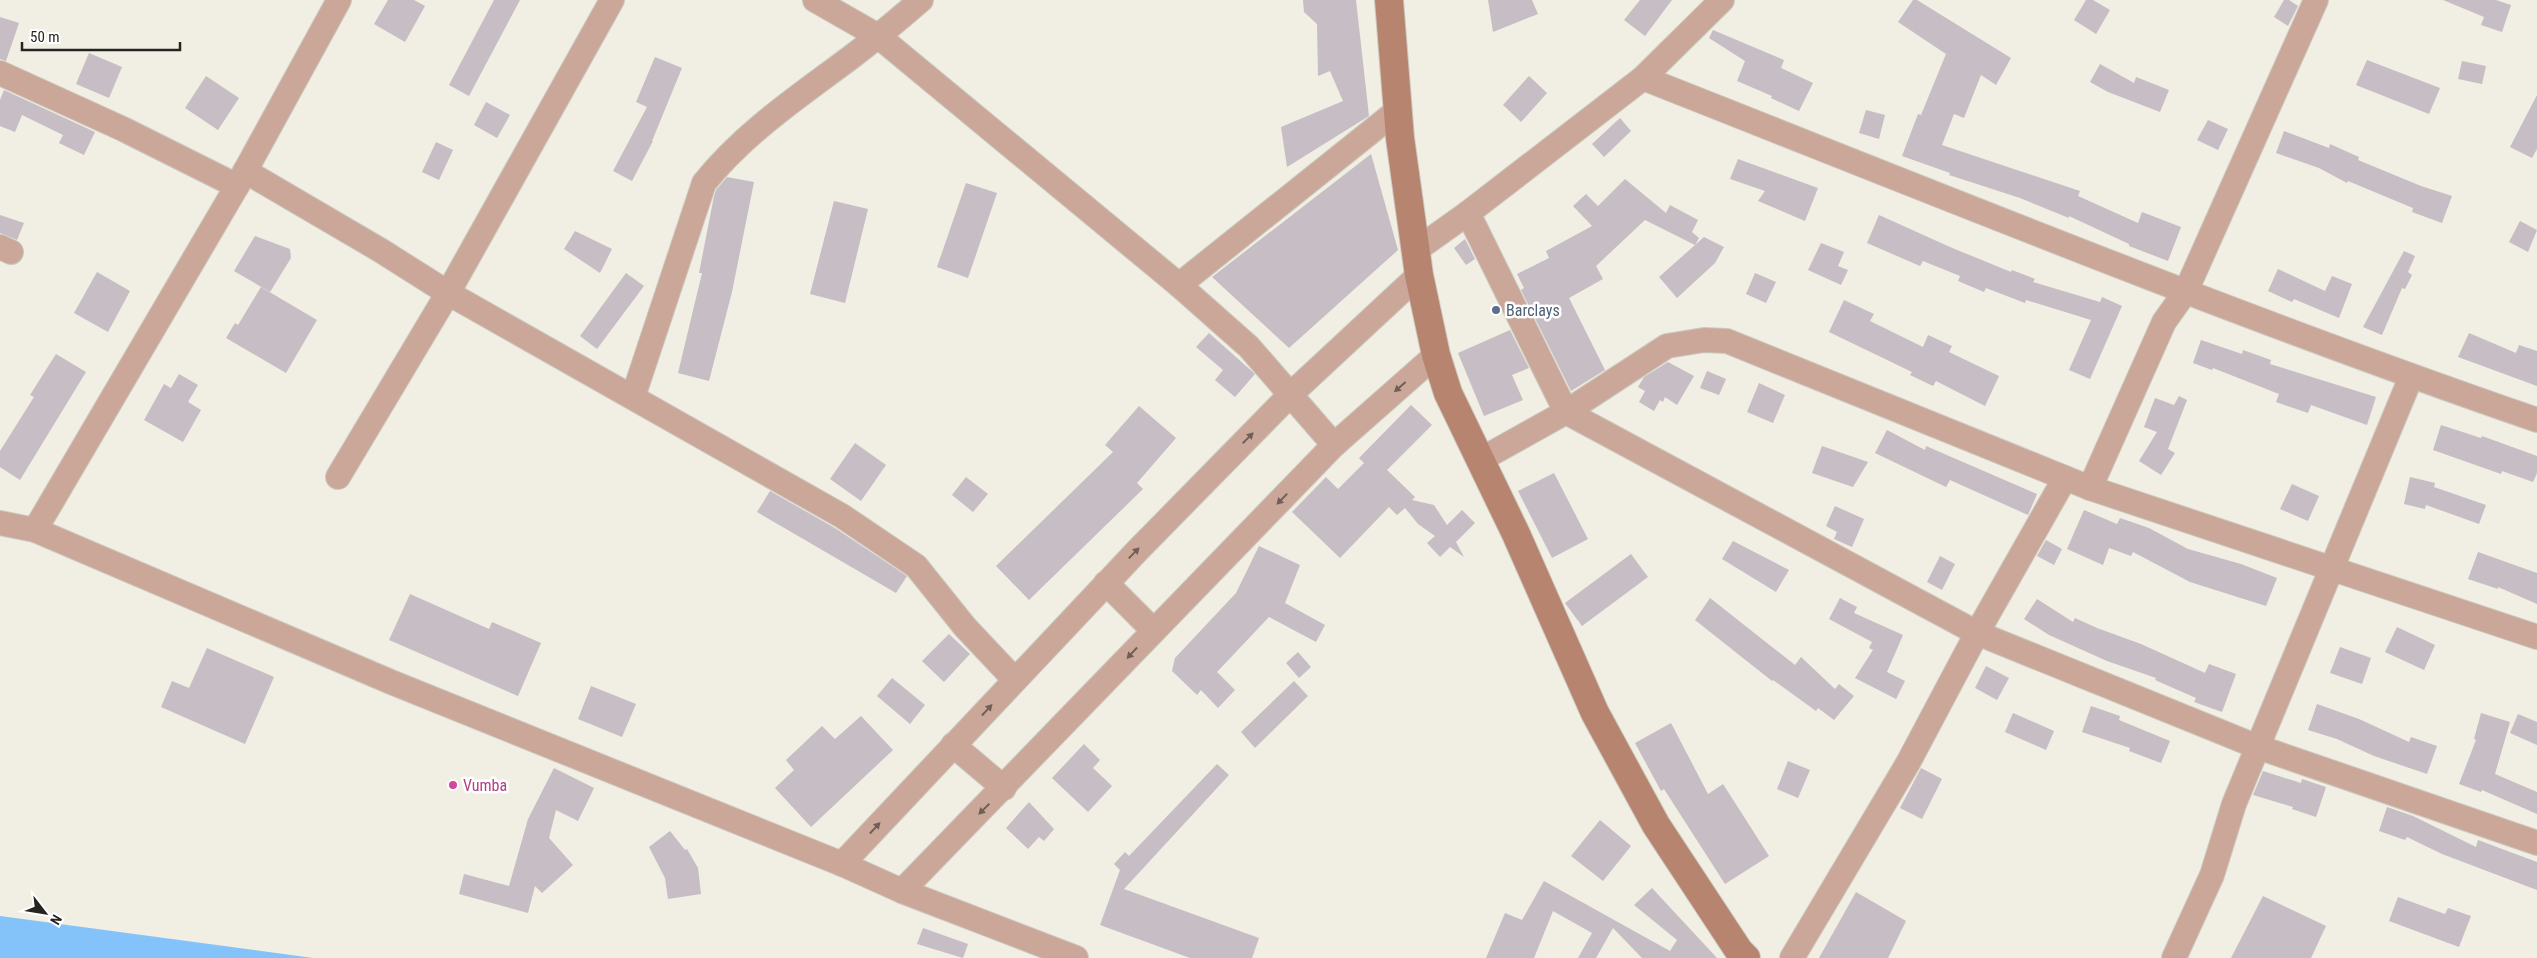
<svg xmlns="http://www.w3.org/2000/svg" width="2537" height="958" font-family="'Roboto Condensed',sans-serif">
	<style>
		.water { fill: #84c2fa }
		.building { fill: #c6bdc5 }
		.lines { fill: none; stroke-linecap: round; stroke-linejoin: round }
		.street-casing { stroke: #cccac0; stroke-width: 26 }
		.secondary-casing { stroke: #cccac0; stroke-width: 30 }
		.street { stroke: #cba799; stroke-width: 24 }
		.secondary { stroke: #b78470; stroke-width: 28 }
		.oneway { fill: #705f56 }
		.service-dot { fill: #5c6f8a; stroke: #fff; stroke-width: 2 }
		.hotel-dot { fill: #d1479c; stroke: #fff; stroke-width: 2 }
		.labels { text-anchor: middle; dominant-baseline: central; stroke-width: 5; stroke-linejoin: round; paint-order: stroke }
		.service-label { font-size: 16px; fill: #4e5e75; stroke: #fff; text-anchor: start }
		.hotel-label { font-size: 16px; fill: #b23c85; stroke: #fff; text-anchor: start }
	</style>
	<rect width="100%" height="100%" fill="#f1eee3"/>
	<polygon class="water" points="0,916 313,958 0,958"/>
	<g class="building">
		<polygon points="388,0 414,0 425,6 405,42 374,24"/>
		<polygon points="494,0 520,0 469,96 449,85"/>
		<polygon points="1303,0 1356,0 1369,116 1287,167 1281,127 1343,101 1330,71 1318,76 1317,24 1304,12"/>
		<polygon points="1488,0 1532,0 1538,14 1493,32"/>
		<polygon points="1640,0 1672,0 1645,36 1624,20"/>
		<polygon points="1913,0 1917,0 2011,58 1996,85 1981,75 1964,118 1954,114 1942,145 2080,191 2078,196 2138,223 2142,212 2181,227 2168,261 2129,246 2129,244 2069,216 2069,218 2020,198 1949,175 1950,173 1902,156 1918,114 1921,115 1946,54 1898,22"/>
		<polygon points="2086,0 2093,0 2110,10 2096,34 2074,20"/>
		<polygon points="2284,0 2289,0 2298,6 2288,26 2274,17"/>
		<polygon points="2443,0 2496,0 2511,5 2502,32 2481,25 2484,17"/>
		<polygon points="0,17 19,23 6,61 0,59"/>
		<polygon points="1713,30 1784,60 1781,68 1813,83 1799,111 1771,98 1772,96 1737,81 1745,61 1709,38"/>
		<polygon points="89,53 122,67 109,98 76,84"/>
		<polygon points="655,57 682,68 652,141 653,141 632,181 613,171 647,107 636,102"/>
		<polygon points="2367,60 2440,88 2429,114 2356,85"/>
		<polygon points="2462,61 2486,66 2482,84 2458,79"/>
		<polygon points="2100,64 2134,83 2136,77 2169,90 2160,112 2108,92 2090,82"/>
		<polygon points="206,76 239,98 218,130 185,108"/>
		<polygon points="1529,76 1547,93 1521,122 1503,105"/>
		<polygon points="4,90 95,132 84,155 59,143 63,135 22,115 15,132 0,126 0,100"/>
		<polygon points="2537,95 2537,149 2532,158 2510,147"/>
		<polygon points="486,102 510,115 497,138 474,125"/>
		<polygon points="1866,110 1885,115 1879,139 1859,133"/>
		<polygon points="1620,118 1631,131 1604,157 1592,144"/>
		<polygon points="2208,120 2228,129 2218,150 2197,140"/>
		<polygon points="2284,131 2329,148 2330,144 2359,157 2358,160 2421,186 2452,196 2442,223 2412,212 2413,208 2348,181 2347,183 2319,168 2276,153"/>
		<polygon points="436,142 453,150 439,180 422,172"/>
		<polygon points="1371,154 1398,250 1289,348 1212,277"/>
		<polygon points="1738,159 1818,188 1805,221 1758,201 1765,191 1730,179"/>
		<polygon points="727,177 754,182 732,292 709,381 678,373 702,273 699,273 714,196 716,190"/>
		<polygon points="1625,179 1666,213 1670,205 1698,220 1692,232 1699,238 1695,245 1704,237 1724,247 1715,263 1677,298 1659,277 1695,245 1645,220 1596,266 1603,279 1569,298 1605,370 1571,391 1521,290 1524,288 1517,274 1549,258 1546,251 1592,226 1573,206 1586,194 1598,206"/>
		<polygon points="966,183 997,193 968,278 937,267"/>
		<polygon points="834,201 868,209 845,303 810,294"/>
		<polygon points="0,215 24,223 17,240 0,233"/>
		<polygon points="1879,215 1950,247 2011,272 2012,270 2035,279 2033,282 2100,302 2102,297 2122,306 2090,379 2069,370 2091,320 2026,300 2025,303 1986,288 1984,292 1958,281 1960,276 1923,261 1920,266 1867,243"/>
		<polygon points="2520,221 2537,230 2528,252 2509,242"/>
		<polygon points="575,231 612,249 600,273 564,249"/>
		<polygon points="255,236 290,249 291,258 270,292 234,271"/>
		<polygon points="1465,239 1475,259 1466,265 1454,248"/>
		<polygon points="1821,243 1844,252 1838,266 1848,270 1841,285 1808,270"/>
		<polygon points="2404,251 2415,256 2408,272 2412,275 2405,289 2402,288 2382,335 2363,327"/>
		<polygon points="2278,269 2325,291 2332,276 2352,284 2339,318 2294,299 2292,302 2268,291"/>
		<polygon points="97,272 130,291 108,332 74,313"/>
		<polygon points="626,273 644,286 597,349 580,336"/>
		<polygon points="1755,273 1776,282 1766,303 1746,294"/>
		<polygon points="261,287 317,320 286,373 226,338 235,323 238,325"/>
		<polygon points="1844,300 1874,314 1870,321 1923,347 1928,335 1952,346 1949,352 1999,376 1985,406 1936,381 1933,386 1910,375 1912,372 1829,332"/>
		<polygon points="1510,330 1529,368 1512,375 1523,400 1484,416 1458,353"/>
		<polygon points="1209,333 1255,374 1235,397 1215,380 1223,370 1196,347"/>
		<polygon points="2469,333 2516,353 2519,345 2537,351 2537,386 2458,357"/>
		<polygon points="2201,340 2242,354 2243,350 2271,360 2270,364 2376,397 2367,425 2311,405 2308,413 2276,402 2279,394 2213,368 2212,370 2193,363"/>
		<polygon points="56,354 86,372 20,480 0,467 0,451 34,397 30,395"/>
		<polygon points="1668,362 1694,376 1677,405 1665,397 1663,402 1660,400 1654,411 1639,402 1645,391 1638,387 1644,377"/>
		<polygon points="1707,371 1726,379 1719,395 1700,388"/>
		<polygon points="179,374 198,385 188,402 201,410 183,442 144,420 164,384 171,388"/>
		<polygon points="1759,383 1785,395 1773,423 1747,412"/>
		<polygon points="2179,396 2187,400 2168,449 2175,453 2161,475 2139,461 2157,432 2144,427 2155,398 2174,405"/>
		<polygon points="1411,405 1432,425 1387,470 1415,497 1412,500 1434,505 1447,525 1462,510 1475,523 1456,542 1464,557 1450,547 1440,557 1427,543 1435,536 1418,524 1405,508 1397,515 1389,507 1340,558 1292,512 1326,477 1338,489 1364,463 1359,458"/>
		<polygon points="1139,406 1176,438 1137,483 1143,489 1029,600 996,566 1113,452 1105,445"/>
		<polygon points="2441,425 2481,438 2482,436 2537,456 2537,473 2533,482 2502,471 2501,474 2433,450"/>
		<polygon points="1887,430 1925,450 1926,446 2037,494 2028,515 1950,480 1946,487 1875,453"/>
		<polygon points="855,443 886,465 861,501 830,479"/>
		<polygon points="1822,446 1868,462 1853,487 1812,473"/>
		<polygon points="1554,473 1588,539 1552,558 1518,491"/>
		<polygon points="966,477 988,494 973,512 952,495"/>
		<polygon points="2410,477 2435,483 2434,487 2486,505 2479,524 2426,505 2425,509 2404,504"/>
		<polygon points="2292,484 2319,496 2308,521 2280,509"/>
		<polygon points="770,491 835,528 907,576 896,593 757,512"/>
		<polygon points="1835,506 1864,519 1852,547 1834,539 1837,532 1826,526"/>
		<polygon points="2084,510 2117,524 2120,518 2149,528 2188,549 2241,564 2277,578 2266,606 2190,582 2133,552 2131,556 2109,548 2103,565 2067,549"/>
		<polygon points="2046,540 2062,549 2054,565 2037,556"/>
		<polygon points="1733,541 1789,570 1776,592 1722,559"/>
		<polygon points="1259,546 1300,565 1285,603 1325,625 1316,642 1269,617 1217,672 1235,690 1218,708 1201,690 1197,695 1172,671 1175,658 1236,593"/>
		<polygon points="2478,552 2537,573 2537,604 2498,587 2498,589 2468,579"/>
		<polygon points="1631,554 1648,577 1582,626 1565,603"/>
		<polygon points="1940,556 1955,564 1942,590 1927,582"/>
		<polygon points="410,594 489,629 492,622 541,643 518,696 389,640"/>
		<polygon points="1710,598 1795,665 1801,657 1835,689 1839,684 1854,696 1834,720 1818,708 1816,711 1773,680 1772,681 1695,620"/>
		<polygon points="1840,598 1857,607 1854,613 1903,635 1887,672 1905,681 1896,699 1855,678 1873,650 1869,648 1872,642 1829,619"/>
		<polygon points="2037,599 2073,622 2075,618 2097,628 2141,644 2205,673 2209,664 2236,674 2222,712 2194,702 2196,698 2155,680 2156,678 2107,661 2049,635 2024,619"/>
		<polygon points="2397,627 2435,645 2424,670 2385,652"/>
		<polygon points="949,634 970,654 944,682 922,661"/>
		<polygon points="2340,647 2371,658 2362,684 2330,673"/>
		<polygon points="207,648 274,677 245,744 161,707 172,681 189,688"/>
		<polygon points="1298,652 1311,667 1299,678 1286,663"/>
		<polygon points="1986,666 2009,678 1997,700 1975,688"/>
		<polygon points="892,678 925,705 910,724 877,696"/>
		<polygon points="1294,681 1308,696 1255,748 1241,732"/>
		<polygon points="591,686 636,704 622,737 578,719"/>
		<polygon points="2317,704 2359,719 2409,742 2411,737 2437,746 2427,774 2374,756 2337,739 2308,730"/>
		<polygon points="2091,706 2120,716 2119,720 2170,741 2161,763 2129,751 2130,748 2082,732"/>
		<polygon points="2013,713 2054,731 2046,750 2005,732"/>
		<polygon points="2481,713 2510,722 2495,774 2537,792 2537,814 2482,790 2481,792 2459,784 2476,740 2474,739"/>
		<polygon points="2518,714 2537,722 2537,745 2510,733"/>
		<polygon points="861,716 893,750 811,827 775,788 794,770 786,760 822,726 835,739"/>
		<polygon points="1671,723 1708,794 1723,784 1769,856 1725,884 1664,789 1661,791 1635,743"/>
		<polygon points="1084,744 1100,760 1093,768 1112,786 1088,812 1052,778"/>
		<polygon points="1788,761 1810,770 1798,798 1777,789"/>
		<polygon points="1217,764 1229,775 1124,889 1259,938 1252,958 1190,958 1100,925 1120,870 1114,864 1125,852 1129,856"/>
		<polygon points="554,768 594,788 578,821 556,810 549,838 573,865 542,893 535,886 528,913 459,894 464,874 509,886 528,819"/>
		<polygon points="1921,768 1942,779 1922,819 1900,808"/>
		<polygon points="2263,771 2301,783 2302,779 2326,787 2316,817 2292,809 2293,807 2253,795"/>
		<polygon points="1029,802 1054,829 1044,841 1039,837 1028,849 1006,828"/>
		<polygon points="2387,807 2413,816 2476,847 2478,840 2537,862 2537,890 2442,854 2407,837 2405,840 2379,831"/>
		<polygon points="1600,820 1631,846 1603,881 1571,856"/>
		<polygon points="670,831 685,850 687,849 698,868 701,894 668,899 665,878 649,847"/>
		<polygon points="1544,881 1670,951 1677,940 1634,905 1652,888 1717,958 1642,958 1613,928 1596,958 1578,958 1592,933 1553,911 1534,958 1486,958 1505,913 1522,920"/>
		<polygon points="1856,892 1906,921 1888,958 1819,958"/>
		<polygon points="2263,896 2326,926 2311,958 2231,958"/>
		<polygon points="2398,897 2445,914 2448,908 2471,916 2459,947 2389,921"/>
		<polygon points="923,928 968,944 963,958 917,944"/>
	</g>
	<g class="lines">
		<g class="street-casing">
			<g id="street">
				<polyline points="815,0 878,36 1179,285 1249,347 1334,445"/>
				<polyline points="0,73 123,129 237,186"/>
				<path d="M1643,78C1940,195 2235,316 2537,420"/>
				<polyline points="245,171 380,250 448,293 842,516 916,566 965,627 1015,680"/>
				<polyline points="1468,213 1566,412 1977,633 2258,747 2537,843"/>
				<polyline points="0,247 11,252"/>
				<polyline points="1416,250 1468,213 1643,78 1722,0"/>
				<polyline points="1179,285 1398,110"/>
				<path d="M633,397L704,183C745,132 798,97 850,58C874,40 898,20 921,0"/>
				<polyline points="1480,460 1566,412 1667,346 1704,340 1727,341 2090,488 2537,637"/>
				<polyline points="338,477 448,293 612,0"/>
				<polyline points="2090,488 2164,322 2186,291 2316,0"/>
				<polyline points="0,523 35,530 391,682 842,864 902,891 1076,958"/>
				<polyline points="35,530 237,186 339,0"/>
				<polyline points="1106,583 1153,630"/>
				<polyline points="953,745 1004,788"/>
				<polyline points="842,864 1137,551 1291,394 1419,275"/>
				<polyline points="902,891 1334,445 1436,355"/>
				<polyline points="1792,958 1908,763 1977,633 2065,478"/>
				<polyline points="2174,958 2212,875 2234,804 2411,377"/>
			</g>
		</g>
		<g class="secondary-casing">
			<polyline id="secondary" points="1389,0 1400,138 1419,275 1436,355 1448,393 1516,534 1595,713 1656,825 1739,951 1746,958"/>
		</g>
		<use href="#street" class="street"/>
		<use href="#secondary" class="secondary"/>
	</g>
	<defs><path id="oneway-solid" d="M-6-.8H1V-3.2L6.5 0L1 3.2V.8H-6Z" transform="scale(1.25)"/></defs>
	<g class="oneway">
		<use href="#oneway-solid" transform="translate(1400 387) rotate(139)"/>
		<use href="#oneway-solid" transform="translate(1248 438) rotate(-45)"/>
		<use href="#oneway-solid" transform="translate(1282 499) rotate(134)"/>
		<use href="#oneway-solid" transform="translate(1134 553) rotate(-46)"/>
		<use href="#oneway-solid" transform="translate(1132 653) rotate(133)"/>
		<use href="#oneway-solid" transform="translate(987 710) rotate(-47)"/>
		<use href="#oneway-solid" transform="translate(984 809) rotate(135)"/>
		<use href="#oneway-solid" transform="translate(875 828) rotate(-47)"/>
	</g>
	<circle class="service-dot" cx="1496" cy="310" r="5"/>
	<circle class="hotel-dot" cx="453" cy="785" r="5"/>
	<g class="labels">
		<g class="service-label">
			<text x="1506" y="310">Barclays</text>
		</g>
		<g class="hotel-label">
			<text x="463" y="785">Vumba</text>
		</g>
	</g>
	<g transform="translate(45 913) rotate(121)" stroke="#ffffff" stroke-width="4" paint-order="stroke">
	<path d="M0-4L9 19L0 12L-9 19Z" fill="#252420"/>
	<text y="-8" font-size="14" font-weight="bold" text-anchor="middle" fill="#252420">N</text>
	</g>
	<path d="M22 42v8h158v-8" fill="none" stroke="#252420" stroke-width="2.5"/>
	<text x="30" y="42" font-size="15" fill="#252420" stroke="#ffffff" stroke-width="4" paint-order="stroke">50 m</text>
</svg>
